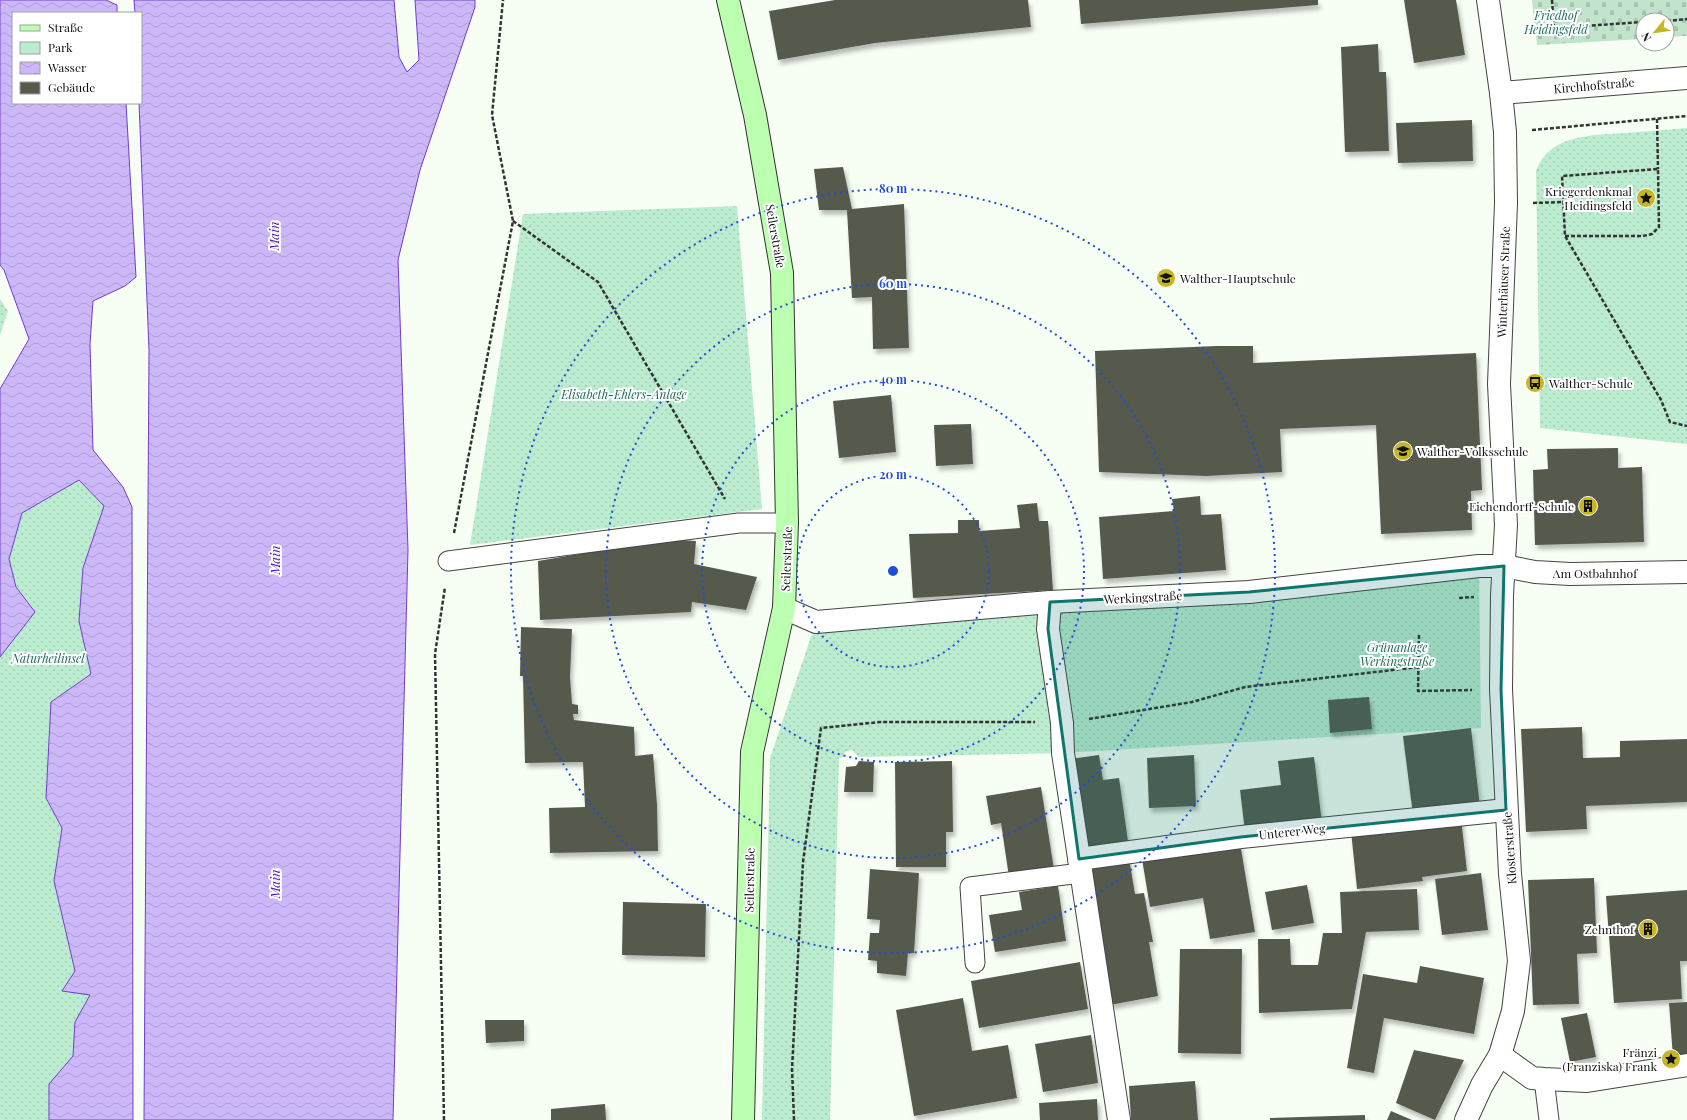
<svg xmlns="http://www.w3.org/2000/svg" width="1687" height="1120" font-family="'Playfair Display',serif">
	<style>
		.green { fill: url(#green-dots) }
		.cemetery { fill: url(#cemetery-stones) }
		.water { fill: url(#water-waves); stroke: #703cd2 }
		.building { fill: #565a4d; filter: url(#shadow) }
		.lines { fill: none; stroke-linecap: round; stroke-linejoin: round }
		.service-casing { stroke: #444; stroke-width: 21 }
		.minor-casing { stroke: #444; stroke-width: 24 }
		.secondary-casing { stroke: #333; stroke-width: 24 }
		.path { stroke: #333; stroke-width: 2.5; stroke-dasharray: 4 2; stroke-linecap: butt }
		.service { stroke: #fff; stroke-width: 19 }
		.minor { stroke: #fff; stroke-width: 22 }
		.secondary { stroke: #bdffb0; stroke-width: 22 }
		.marked { fill: #0f766e; fill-opacity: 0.2; stroke: #0f766e; stroke-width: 3; stroke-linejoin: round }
		.ring { fill: none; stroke: #1d4ed8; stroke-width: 2; stroke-dasharray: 2 4 }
		.labels { text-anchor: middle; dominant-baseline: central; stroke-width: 4; stroke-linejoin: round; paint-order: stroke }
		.park-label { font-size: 12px; font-style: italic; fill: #1e6c58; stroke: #fff }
		.street-label { font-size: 12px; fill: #111; stroke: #fff }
		.poi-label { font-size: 12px; fill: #111; stroke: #fff; text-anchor: end }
		.water-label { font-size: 13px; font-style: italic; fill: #4d14a8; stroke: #fff }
		.centre { fill: #1d4ed8; stroke: #fff; stroke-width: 2 }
		.ring-label { font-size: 12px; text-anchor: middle; font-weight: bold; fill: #1d4ed8; stroke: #fff; stroke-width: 4; stroke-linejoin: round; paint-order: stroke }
	</style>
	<defs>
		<pattern id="green-dots" width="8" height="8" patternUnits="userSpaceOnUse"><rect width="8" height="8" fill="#bcecd0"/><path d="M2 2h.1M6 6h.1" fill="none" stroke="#a1c9b2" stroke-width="1.8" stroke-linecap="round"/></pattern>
		<pattern id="cemetery-stones" width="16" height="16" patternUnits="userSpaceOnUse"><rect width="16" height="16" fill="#c3e4cc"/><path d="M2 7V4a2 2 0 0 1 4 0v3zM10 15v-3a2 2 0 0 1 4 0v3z" fill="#a6c3ae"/></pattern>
		<pattern id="water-waves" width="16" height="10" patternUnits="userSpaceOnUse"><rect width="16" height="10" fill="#ccb8f8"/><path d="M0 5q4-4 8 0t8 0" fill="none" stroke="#ae9dd4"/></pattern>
		<filter id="shadow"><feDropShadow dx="2.5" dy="4.5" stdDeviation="2" flood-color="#0004"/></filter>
	</defs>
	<rect width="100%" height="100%" fill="#f7fff5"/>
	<g class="green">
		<path d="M1687,128V444L1540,428L1536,171C1549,134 1593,135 1626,133C1646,131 1667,130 1687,128Z"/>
		<polygon points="737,206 762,509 470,545 523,214"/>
		<polygon points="0,299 8,311 0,335"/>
		<polygon points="79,480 104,506 83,568 79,621 91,674 51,702 46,798 62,828 54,881 75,971 90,995 75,1022 73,1056 49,1084 49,1120 0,1120 0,657 35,612 16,587 9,559 22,513"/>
		<polygon points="1479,566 1481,728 1063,753 859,757 852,750 845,752 842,758 839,757 830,1120 762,1120 770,758 816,622"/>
	</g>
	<polygon class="cemetery" points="1532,0 1687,0 1687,36 1667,37 1667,20 1643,20 1643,39 1537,45"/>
	<g class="water">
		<polygon points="0,0 106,0 117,5 117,13 13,13 13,103 126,103 136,277 125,286 93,301 90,344 93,450 123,487 132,507 133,1120 49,1120 49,1084 73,1056 75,1022 90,995 62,991 75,971 54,881 62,828 46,798 51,702 91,674 79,621 83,568 104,506 79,480 22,513 9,559 16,587 35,612 0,657 0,389 29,339 4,270 0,265"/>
		<polygon points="134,0 394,0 399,57 407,72 419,60 415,0 475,0 475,7 420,170 398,260 408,550 393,1120 144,1120 149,350 139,103 141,103 141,13 135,13"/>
	</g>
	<g class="building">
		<polygon points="835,0 1028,0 1031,27 875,43 778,60 769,11"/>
		<polygon points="1079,0 1318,0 1318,5 1081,24"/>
		<polygon points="1404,0 1456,0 1465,55 1414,63"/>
		<polygon points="1378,44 1379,72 1386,72 1389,151 1345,152 1341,47"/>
		<polygon points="1472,120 1473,161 1398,163 1396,123"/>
		<polygon points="843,167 852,209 904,204 909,348 873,349 872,297 852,298 847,210 819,210 814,169"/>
		<polygon points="1217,346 1253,346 1253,363 1476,353 1482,490 1471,491 1472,530 1381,534 1376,425 1280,429 1282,472 1206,476 1099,472 1095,351"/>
		<polygon points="891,395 896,452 839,458 833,401"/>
		<polygon points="971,424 973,464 936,466 934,425"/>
		<polygon points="1618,448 1618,468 1642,467 1644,542 1535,545 1533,470 1548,469 1547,449"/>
		<polygon points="1200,496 1201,515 1221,514 1226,570 1103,579 1099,517 1174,511 1172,499"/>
		<polygon points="1037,503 1039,521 1048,521 1053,590 913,598 909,534 958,533 958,520 979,520 979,531 1020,528 1017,505"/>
		<polygon points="666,539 696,541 694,564 757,577 746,610 692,602 691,612 540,620 538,561"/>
		<polygon points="521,627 572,629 570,677 572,704 578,705 578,714 573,714 574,720 634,727 635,756 653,754 657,805 658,851 550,853 549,808 585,807 583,762 525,763 523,676 520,676"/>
		<polygon points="1369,697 1372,729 1330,733 1328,700"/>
		<polygon points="1582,727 1583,758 1620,757 1620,741 1687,739 1687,802 1586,806 1587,829 1526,832 1521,729"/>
		<polygon points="1471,728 1480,807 1413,815 1403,736"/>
		<polygon points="1099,755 1103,780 1119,778 1128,841 1083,847 1070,759"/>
		<polygon points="1194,755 1196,806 1149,808 1147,758"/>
		<polygon points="1314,757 1322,823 1245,832 1240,790 1281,785 1278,761"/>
		<polygon points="859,761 874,762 873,792 844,792 846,767 856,766"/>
		<polygon points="952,761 953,832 946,832 946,867 896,867 895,762"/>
		<polygon points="1041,787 1054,869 1009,877 1001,823 991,825 986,796"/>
		<polygon points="1461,818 1467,871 1422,877 1423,881 1357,889 1351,831"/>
		<polygon points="1240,843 1255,932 1210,939 1203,898 1150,907 1142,859"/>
		<polygon points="1129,858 1135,894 1144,893 1153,942 1149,942 1158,996 1110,1005 1087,865"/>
		<polygon points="870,869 919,873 914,953 908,953 906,976 877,973 877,961 868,960 870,933 879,933 880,920 867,919"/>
		<polygon points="1481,873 1488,930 1442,935 1435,879"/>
		<polygon points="1594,878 1597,953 1577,954 1579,1004 1533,1005 1528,880"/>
		<polygon points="1307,885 1314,923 1272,930 1265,892"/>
		<polygon points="1058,886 1066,941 995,952 989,915 1022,910 1019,892"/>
		<polygon points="1417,889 1419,930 1366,932 1352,1009 1259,1013 1258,939 1290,939 1291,965 1318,965 1323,933 1342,933 1340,892"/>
		<polygon points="1687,890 1687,961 1680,961 1682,999 1614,1003 1606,896"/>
		<polygon points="623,902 706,904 705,957 622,955"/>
		<polygon points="1180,949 1242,949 1241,1054 1178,1053"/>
		<polygon points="1080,962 1088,1009 979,1028 971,981"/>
		<polygon points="1420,966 1484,978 1474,1034 1384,1018 1374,1073 1347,1068 1363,974 1417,983"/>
		<polygon points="963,998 972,1051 1008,1045 1017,1098 914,1116 896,1010"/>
		<polygon points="1687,1002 1687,1056 1673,1057 1669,1003"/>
		<polygon points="1587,1013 1596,1057 1570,1062 1561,1018"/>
		<polygon points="485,1020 524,1020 524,1041 486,1043"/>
		<polygon points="1091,1035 1098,1083 1043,1092 1035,1044"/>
		<polygon points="1414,1050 1464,1060 1435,1120 1396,1103"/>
		<polygon points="1195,1081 1198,1120 1131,1120 1129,1086"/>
		<polygon points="1097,1099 1098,1120 1040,1120 1039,1103"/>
		<polygon points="605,1104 606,1120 551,1120 551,1109"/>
		<polygon points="1391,1111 1412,1120 1387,1120"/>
		<polygon points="1365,1115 1365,1120 1270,1120 1270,1118"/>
	</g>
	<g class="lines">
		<g class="service-casing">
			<g id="service">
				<polyline points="448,561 739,523 787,523"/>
				<polyline points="975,963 970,887 1081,873"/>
				<polyline points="1544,1079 1549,1120"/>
			</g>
		</g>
		<g class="minor-casing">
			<g id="minor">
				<polyline points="1501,93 1687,78"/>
				<polyline points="1050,602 1048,629 1062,723 1063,753 1119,1120"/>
				<polyline points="784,608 816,622 1050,602 1249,592 1479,566 1504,566 1535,572 1570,574 1687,572"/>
				<polyline points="1079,859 1241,837 1506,810"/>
				<polyline points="1500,1055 1532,1078 1544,1079 1587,1081 1687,1065"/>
				<polyline points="1466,1120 1482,1085 1500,1055 1513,1011 1519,961 1510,874 1501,689 1502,595 1506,525 1499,384 1506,203 1505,132 1501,93 1488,0"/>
			</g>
		</g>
		<g class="secondary-casing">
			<polyline id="secondary" points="728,0 755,115 782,273 787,523 784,608 752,752 743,1120"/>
		</g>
		<g class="path">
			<polyline points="1552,0 1554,28 1643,22"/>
			<polyline points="1667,21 1687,19"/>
			<polyline points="1657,119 1658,169"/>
			<polyline points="1532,130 1687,116"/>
			<polyline points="1533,203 1563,202"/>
			<polyline points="513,221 598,282 725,499"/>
			<polyline points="1565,236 1643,236 1652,234 1659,227 1658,169 1562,176 1565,236 1661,400 1670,422 1687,426"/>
			<polyline points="454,533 513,221 492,115 503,0"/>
			<polyline points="1459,598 1474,597"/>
			<polyline points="1419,635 1418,691 1472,690"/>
			<polyline points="1089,719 1192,702 1245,687 1419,667"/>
			<polyline points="444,1120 435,654 445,587"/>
			<polyline points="794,1120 792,1069 803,862 821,728 880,722 1035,722"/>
		</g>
		<use href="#service" class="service"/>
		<use href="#minor" class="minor"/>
		<use href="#secondary" class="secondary"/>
	</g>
	<path class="marked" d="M1504,566L1501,689L1506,810L1241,837L1079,859L1048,629L1050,602L1249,592Z"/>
	<g class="ring">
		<circle cx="893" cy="571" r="96"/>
		<circle cx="893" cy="571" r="191"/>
		<circle cx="893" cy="571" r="287"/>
		<circle cx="893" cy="571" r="382"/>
	</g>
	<defs>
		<g id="sight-disc" transform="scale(1)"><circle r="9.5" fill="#c7b623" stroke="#fff"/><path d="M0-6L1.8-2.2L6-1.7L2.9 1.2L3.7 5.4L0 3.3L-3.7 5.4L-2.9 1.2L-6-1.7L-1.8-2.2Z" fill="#111"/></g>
		<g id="school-disc" transform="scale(1)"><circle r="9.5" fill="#c7b623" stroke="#fff"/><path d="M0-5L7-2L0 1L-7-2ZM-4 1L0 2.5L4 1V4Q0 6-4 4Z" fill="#111"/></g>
		<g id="bus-disc" transform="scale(1)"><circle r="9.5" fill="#c7b623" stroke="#fff"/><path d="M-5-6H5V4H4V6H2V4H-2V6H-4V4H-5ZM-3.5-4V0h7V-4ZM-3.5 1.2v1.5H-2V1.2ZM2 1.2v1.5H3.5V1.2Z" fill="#111"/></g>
		<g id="building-disc" transform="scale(1)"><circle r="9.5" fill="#c7b623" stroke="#fff"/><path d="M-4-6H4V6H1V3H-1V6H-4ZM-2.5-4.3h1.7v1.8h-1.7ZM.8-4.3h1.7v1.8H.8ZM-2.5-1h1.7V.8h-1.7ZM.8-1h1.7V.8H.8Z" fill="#111"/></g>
	</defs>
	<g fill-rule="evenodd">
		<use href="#sight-disc" x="1646" y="198"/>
		<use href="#school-disc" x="1166" y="278"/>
		<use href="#bus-disc" x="1535" y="383"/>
		<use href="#school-disc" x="1403" y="451"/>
		<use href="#building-disc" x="1588" y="506"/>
		<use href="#building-disc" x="1648" y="929"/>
		<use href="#sight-disc" x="1671" y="1059"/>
	</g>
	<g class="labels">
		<g class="park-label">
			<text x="1556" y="15">Friedhof<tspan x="1556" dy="14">Heidingsfeld</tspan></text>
			<text x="624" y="394">Elisabeth-Ehlers-Anlage</text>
			<text x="1397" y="647">Grünanlage<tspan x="1397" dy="14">Werkingstraße</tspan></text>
			<text x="48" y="658">Naturheilinsel</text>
		</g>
		<g class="street-label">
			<text transform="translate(1594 85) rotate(-5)">Kirchhofstraße</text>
			<text transform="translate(776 236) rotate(80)">Seilerstraße</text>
			<text transform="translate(1503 282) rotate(-88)">Winterhäuser Straße</text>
			<text transform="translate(786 559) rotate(-88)">Seilerstraße</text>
			<text x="1595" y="573">Am Ostbahnhof</text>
			<text transform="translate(1143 597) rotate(-3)">Werkingstraße</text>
			<text transform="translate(1292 831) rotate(-6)">Unterer Weg</text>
			<text transform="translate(1509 848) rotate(-94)">Klosterstraße</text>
			<text transform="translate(749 880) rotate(-89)">Seilerstraße</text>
		</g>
		<g class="poi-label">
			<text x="1632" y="191">Kriegerdenkmal<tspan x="1632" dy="14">Heidingsfeld</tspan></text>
			<text x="1180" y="278" text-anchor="start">Walther-Hauptschule</text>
			<text x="1549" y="383" text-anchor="start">Walther-Schule</text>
			<text x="1417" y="451" text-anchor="start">Walther-Volksschule</text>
			<text x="1574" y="506">Eichendorff-Schule</text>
			<text x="1634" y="929">Zehnthof</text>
			<text x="1657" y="1052">Fränzi<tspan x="1657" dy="14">(Franziska) Frank</tspan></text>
		</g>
		<g class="water-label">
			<text transform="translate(273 236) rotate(-90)">Main</text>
			<text transform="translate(274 560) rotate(-90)">Main</text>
			<text transform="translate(274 884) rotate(-90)">Main</text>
		</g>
	</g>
	<circle cx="893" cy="571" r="6" class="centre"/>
	<g class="ring-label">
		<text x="893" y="193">80 m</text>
		<text x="893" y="288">60 m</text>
		<text x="893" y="384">40 m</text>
		<text x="893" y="479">20 m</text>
	</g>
	<rect x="12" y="12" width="130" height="92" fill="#ffffff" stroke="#a0a0a0"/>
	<rect x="20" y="25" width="20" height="6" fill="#bdffb0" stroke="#a0a0a0"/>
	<text x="48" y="32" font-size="12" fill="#111111">Straße</text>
	<rect x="20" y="42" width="20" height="12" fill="#bcecd0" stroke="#a0a0a0"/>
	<text x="48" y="52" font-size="12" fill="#111111">Park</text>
	<rect x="20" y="62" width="20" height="12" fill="url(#water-waves)" stroke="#a0a0a0"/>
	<text x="48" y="72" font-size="12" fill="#111111">Wasser</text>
	<rect x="20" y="82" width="20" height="12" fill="#565a4d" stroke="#a0a0a0"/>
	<text x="48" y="92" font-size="12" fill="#111111">Gebäude</text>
	<g transform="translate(1655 32) rotate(241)"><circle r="19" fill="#ffffff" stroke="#a0a0a0"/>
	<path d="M0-3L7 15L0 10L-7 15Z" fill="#c7b623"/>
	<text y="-6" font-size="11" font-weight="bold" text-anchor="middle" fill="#111111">N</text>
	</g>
</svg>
